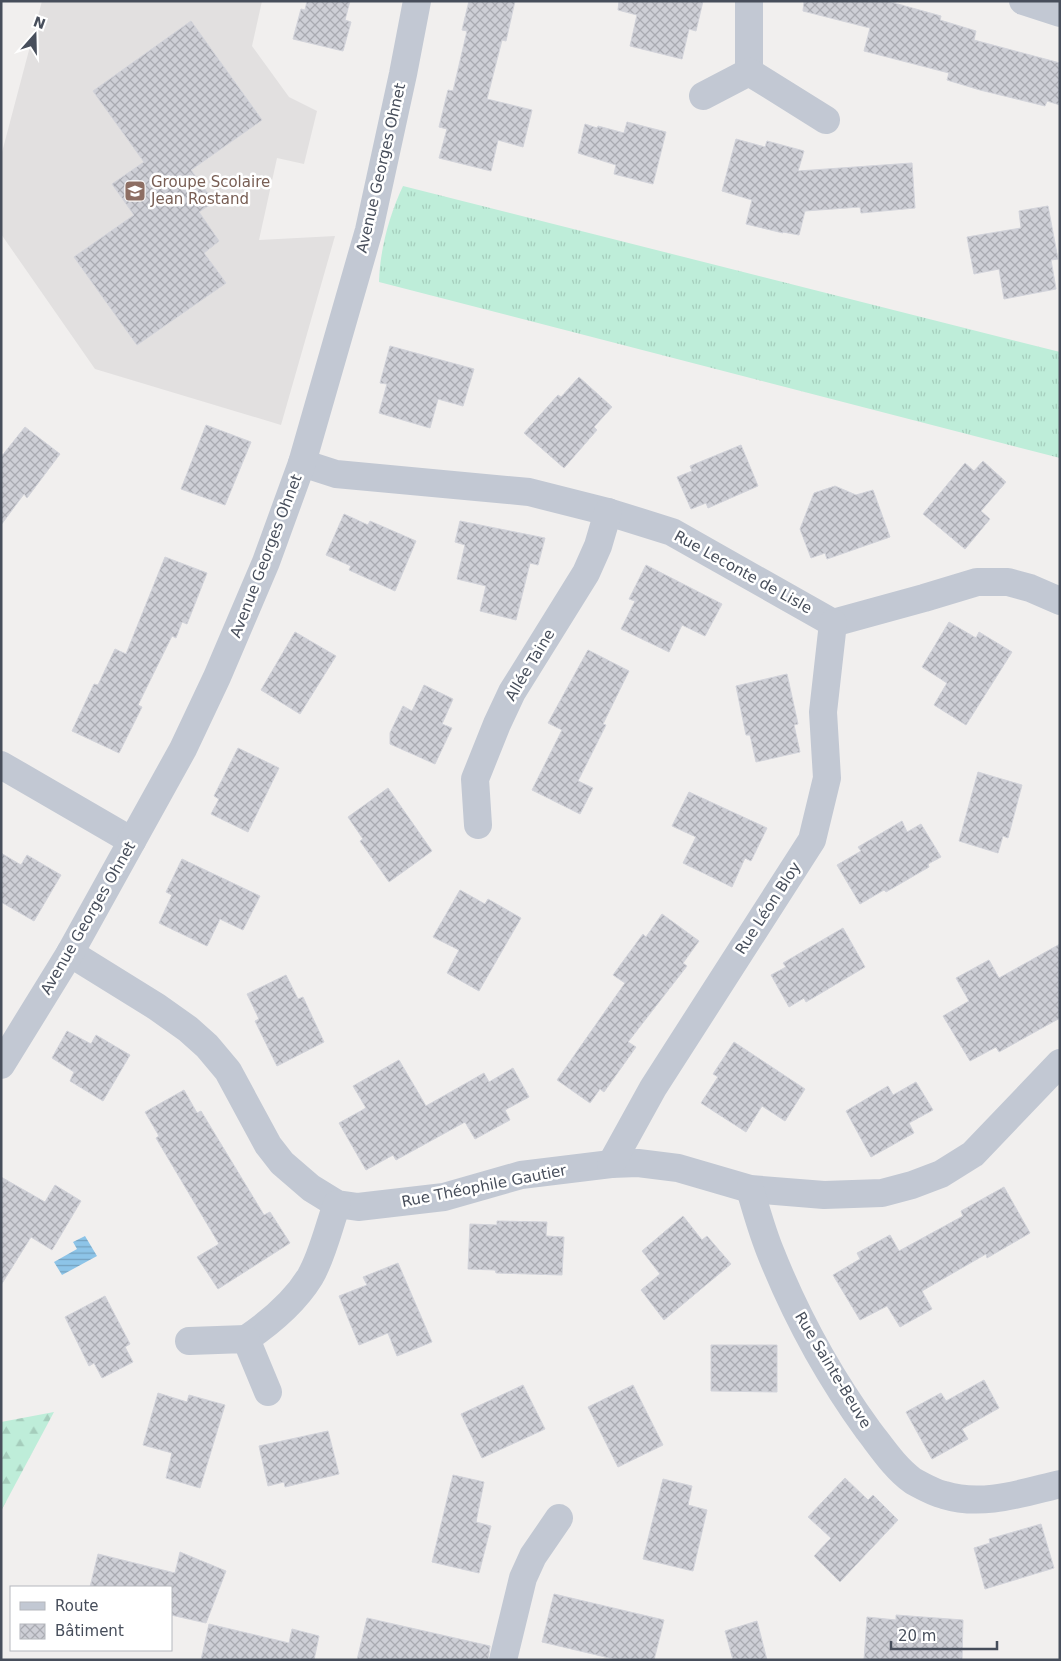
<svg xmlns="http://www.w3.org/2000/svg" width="1061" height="1661" font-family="'DejaVu Sans',sans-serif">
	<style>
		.education { fill: #e2e0e0 }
		.grass { fill: url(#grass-tufts) }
		.forest { fill: url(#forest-firs) }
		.water { fill: url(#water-rules) }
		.building { fill: url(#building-cross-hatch); stroke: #d2d3da }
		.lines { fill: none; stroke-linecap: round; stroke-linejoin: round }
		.minor { stroke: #c2c8d3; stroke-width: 28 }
		.tertiary { stroke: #c2c8d3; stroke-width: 28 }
		.labels { text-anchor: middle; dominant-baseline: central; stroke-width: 5; stroke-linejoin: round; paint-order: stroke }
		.street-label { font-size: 15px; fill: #474e5b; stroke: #fff }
		.education-label { font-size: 15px; fill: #785e54; stroke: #fff; text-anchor: start }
	</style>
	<defs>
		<pattern id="grass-tufts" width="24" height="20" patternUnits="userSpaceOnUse" patternTransform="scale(1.25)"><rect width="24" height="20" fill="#beedd9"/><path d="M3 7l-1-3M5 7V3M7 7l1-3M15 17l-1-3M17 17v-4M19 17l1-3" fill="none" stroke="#a5cdbc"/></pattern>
		<pattern id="forest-firs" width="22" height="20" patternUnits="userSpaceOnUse" patternTransform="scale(1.25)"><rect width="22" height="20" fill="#beedd9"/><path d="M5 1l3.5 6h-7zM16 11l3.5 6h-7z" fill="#a5cdbc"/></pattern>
		<pattern id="water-rules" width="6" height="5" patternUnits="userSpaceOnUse" patternTransform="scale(1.25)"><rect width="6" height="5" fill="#8dc4e8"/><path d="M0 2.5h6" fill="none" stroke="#75a1bf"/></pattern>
		<pattern id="building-cross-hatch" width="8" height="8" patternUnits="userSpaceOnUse" patternTransform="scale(1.25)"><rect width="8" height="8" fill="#cecfd6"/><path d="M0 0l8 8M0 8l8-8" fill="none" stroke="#a9aab1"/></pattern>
	</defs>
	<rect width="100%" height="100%" fill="#f1efee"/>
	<polygon class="education" points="42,1 262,1 252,46 289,97 317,111 304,164 277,158 259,240 335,236 281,425 95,369 1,234 1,156"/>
	<path class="grass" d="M403,186L1060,352V458L379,282C380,249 389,216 403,186Z"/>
	<polygon class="forest" points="54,1412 1,1511 1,1422"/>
	<polygon class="water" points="85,1236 97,1256 62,1275 54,1262 77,1249 73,1242"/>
	<g class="building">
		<polygon points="307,1 350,1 345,20 351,22 343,51 293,39 301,9 305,10"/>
		<polygon points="469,1 515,1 506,41 502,40 487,99 532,110 523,147 498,140 491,171 439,158 447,129 439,127 448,90 453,91 467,31 462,30"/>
		<polygon points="619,1 703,1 696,31 689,29 682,59 630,46 637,15 618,10"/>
		<polygon points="804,1 887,1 941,16 940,20 976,31 974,40 1060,63 1060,105 1047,101 1045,106 980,90 947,80 949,73 864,51 870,28 803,11"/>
		<polygon points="191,21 262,120 191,170 214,202 199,212 219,241 204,253 226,283 137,345 74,257 134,215 112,184 144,162 93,91"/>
		<polygon points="627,122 666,132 653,184 614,174 616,165 578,153 585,124 597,128 598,126 624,133"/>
		<polygon points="736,139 765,147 767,141 804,151 798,171 912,163 915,208 861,213 860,207 805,211 799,235 783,232 783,233 746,224 752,200 722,191"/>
		<polygon points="1048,206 1058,259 1051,260 1056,289 1004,299 999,269 974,274 967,237 1021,228 1019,211"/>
		<polygon points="390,346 474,369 463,406 438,399 430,428 379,413 387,384 380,383"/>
		<polygon points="579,377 612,407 594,427 597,430 564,468 524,433 558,395 561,397"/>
		<polygon points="206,425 251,442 225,505 181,489"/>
		<polygon points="25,427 60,454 27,498 24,494 1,525 1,457"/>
		<polygon points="741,445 758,486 708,508 706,503 691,509 677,477 692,471 690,466"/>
		<polygon points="983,461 1006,482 981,511 990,519 965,549 923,514 965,463 974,471"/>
		<polygon points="835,486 856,495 873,490 890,537 827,559 825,553 811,558 800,529 814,493"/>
		<polygon points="344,514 368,525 370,521 416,541 395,591 349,570 351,566 326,555"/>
		<polygon points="460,521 545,538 538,565 530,563 516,620 480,611 486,586 457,579 465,545 455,542"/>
		<polygon points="165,557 207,573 187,624 182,622 176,638 172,636 138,705 142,707 119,753 72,731 94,684 98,685 115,649 126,654"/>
		<polygon points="646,565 722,604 705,636 682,625 669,652 621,629 635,601 629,599"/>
		<polygon points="949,622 976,638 979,632 1012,652 966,725 934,705 947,683 922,667"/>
		<polygon points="295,632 336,656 300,714 261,690"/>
		<polygon points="588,650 629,671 603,724 606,725 578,781 593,788 580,814 532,790 562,730 548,723"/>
		<polygon points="787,674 798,724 794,725 800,752 756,762 750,735 746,735 736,686"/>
		<polygon points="424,685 453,699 442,724 452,728 435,764 390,744 390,733 403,706 412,711"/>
		<polygon points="238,748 279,768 248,832 211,814 219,799 214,796"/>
		<polygon points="978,772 1022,785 1008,838 1003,836 998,853 959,841"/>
		<polygon points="388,788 432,851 389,882 360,841 363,839 348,817"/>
		<polygon points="689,792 767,828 751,861 745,858 732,887 683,863 696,837 672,826"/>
		<polygon points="902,821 907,832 921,824 941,857 928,864 929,867 886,892 884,890 860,904 837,865 861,851 858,847"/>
		<polygon points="1,853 21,865 27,855 61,875 34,921 1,902"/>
		<polygon points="182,859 260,896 243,930 220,919 207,946 159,923 172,895 166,892"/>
		<polygon points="460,890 485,904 488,899 521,918 479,991 447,973 459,950 433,937"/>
		<polygon points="662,914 699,941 683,963 687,966 628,1042 636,1047 604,1092 600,1089 590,1103 557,1080 625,983 613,975 643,934 646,937"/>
		<polygon points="843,928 865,967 806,1002 804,998 789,1007 771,975 786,967 783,963"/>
		<polygon points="1060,944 1060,1018 999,1052 996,1047 970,1061 943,1016 969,1001 956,978 989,960 999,978"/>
		<polygon points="286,975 298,999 303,997 324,1042 277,1066 255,1021 259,1019 247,994"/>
		<polygon points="67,1031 91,1044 96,1035 130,1055 103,1101 70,1081 74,1072 52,1058"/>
		<polygon points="734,1042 805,1089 785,1121 762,1106 746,1132 701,1103 718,1077 713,1074"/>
		<polygon points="399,1060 426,1106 484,1073 489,1082 513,1068 529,1097 505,1110 510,1120 475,1139 465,1122 396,1160 393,1155 366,1170 339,1123 366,1108 353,1086"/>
		<polygon points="916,1082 933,1110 909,1123 914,1133 871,1157 846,1111 888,1086 893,1095"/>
		<polygon points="184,1090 197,1113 201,1111 264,1215 270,1212 290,1243 218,1289 197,1257 219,1244 156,1138 159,1136 145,1112"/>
		<polygon points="1,1177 45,1202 55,1185 81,1201 52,1250 31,1237 1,1285"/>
		<polygon points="1004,1187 1030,1233 987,1258 986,1254 922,1291 932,1309 900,1327 887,1306 860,1320 833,1275 860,1259 857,1253 890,1235 899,1251 963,1216 961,1211"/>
		<polygon points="683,1216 702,1240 707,1236 731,1264 664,1320 641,1290 660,1274 642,1251"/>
		<polygon points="497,1221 547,1222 546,1236 564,1237 562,1275 496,1273 495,1270 468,1269 470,1224 497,1225"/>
		<polygon points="398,1263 432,1342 397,1356 388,1333 359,1345 339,1296 367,1285 363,1277"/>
		<polygon points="105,1296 130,1344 125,1347 133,1362 102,1378 94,1363 89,1366 65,1317"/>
		<polygon points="711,1345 777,1345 777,1392 711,1391"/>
		<polygon points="984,1380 999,1408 962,1429 968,1439 932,1459 906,1412 941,1393 946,1401"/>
		<polygon points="523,1385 545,1429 482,1458 461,1414"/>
		<polygon points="633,1385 663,1445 618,1467 588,1407"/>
		<polygon points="158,1393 187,1402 189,1395 225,1405 200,1488 166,1478 172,1453 143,1445"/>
		<polygon points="328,1431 339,1474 285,1487 284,1482 268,1486 259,1446"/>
		<polygon points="453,1475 484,1482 476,1522 491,1526 479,1573 432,1562"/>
		<polygon points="845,1478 868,1500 873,1495 898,1520 840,1582 814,1556 831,1538 808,1517"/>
		<polygon points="663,1479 692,1486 688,1505 707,1510 693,1571 643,1559"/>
		<polygon points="1041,1524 1054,1568 985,1589 974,1548 990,1543 989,1539"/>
		<polygon points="180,1552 226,1571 206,1623 171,1615 171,1587 90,1587 98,1554 175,1573"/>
		<polygon points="554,1594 664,1620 654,1660 618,1660 542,1642"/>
		<polygon points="896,1615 963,1620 962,1660 864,1660 867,1617 896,1620"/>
		<polygon points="367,1618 490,1646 488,1660 357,1660"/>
		<polygon points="757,1621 767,1660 733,1660 725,1631"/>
		<polygon points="209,1624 289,1643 292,1629 319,1636 314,1660 201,1660"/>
	</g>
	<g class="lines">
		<g class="minor">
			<polyline points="749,1 749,72"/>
			<polyline points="1023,1 1060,13"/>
			<polyline points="703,96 749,72 826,120"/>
			<polyline points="302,463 336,474 529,492 608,512 672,532 833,623 924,598 977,582 1008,582 1030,588 1060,601"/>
			<polyline points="1,765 132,841"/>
			<polyline points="478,825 475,779 497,724 512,692 586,573 598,546 608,512"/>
			<polyline points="70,953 157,1007 188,1029 207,1046 228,1071 268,1145 282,1163 311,1188 337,1204 358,1207 444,1197 521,1175 611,1164 638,1163 678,1168 750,1189 824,1195 882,1193 912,1185 941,1174 973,1154 1060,1063"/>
			<polyline points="611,1164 653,1088 812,840 827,778 823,712 833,623"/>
			<path d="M750,1189C756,1210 762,1231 770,1251C795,1314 828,1375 868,1430C882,1448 895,1468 913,1481C922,1486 935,1493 944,1495C983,1507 1022,1493 1060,1484"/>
			<path d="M246,1339C271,1322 294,1303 310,1277C322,1257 329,1226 337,1204"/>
			<polyline points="189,1341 246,1339 268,1392"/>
			<polyline points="503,1660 523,1578 533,1556 559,1518"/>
		</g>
		<polyline class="tertiary" points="1,1065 70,953 183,749 217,677 266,562 302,463 369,230 403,74 417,1"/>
	</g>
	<defs>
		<g id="school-square" transform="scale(1.125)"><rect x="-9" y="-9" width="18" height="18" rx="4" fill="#8d6e63" stroke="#fff"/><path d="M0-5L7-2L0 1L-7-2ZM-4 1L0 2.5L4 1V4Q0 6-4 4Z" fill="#fff"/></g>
	</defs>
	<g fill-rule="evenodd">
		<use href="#school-square" x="135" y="191"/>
	</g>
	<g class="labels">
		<g class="street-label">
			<text transform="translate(381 168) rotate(-77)">Avenue Georges Ohnet</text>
			<text transform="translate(266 556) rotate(-69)">Avenue Georges Ohnet</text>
			<text transform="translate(743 572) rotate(29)">Rue Leconte de Lisle</text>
			<text transform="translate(530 665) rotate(-59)">Allée Taine</text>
			<text transform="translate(768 908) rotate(-57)">Rue Léon Bloy</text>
			<text transform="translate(88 918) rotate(-60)">Avenue Georges Ohnet</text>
			<text transform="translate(484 1186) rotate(-11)">Rue Théophile Gautier</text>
			<text transform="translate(833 1370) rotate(59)">Rue Sainte-Beuve</text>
		</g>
		<g class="education-label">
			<text x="151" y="182">Groupe Scolaire<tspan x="151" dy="17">Jean Rostand</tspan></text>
		</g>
	</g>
	<rect width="1061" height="1661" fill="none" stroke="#474e5b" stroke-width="5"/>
	<rect x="10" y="1586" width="162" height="65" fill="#ffffff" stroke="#b5b8bd"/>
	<rect x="20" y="1602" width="25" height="8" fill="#c2c8d3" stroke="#b5b8bd"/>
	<text x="55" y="1611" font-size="15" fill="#474e5b">Route</text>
	<rect x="20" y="1624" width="25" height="15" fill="url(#building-cross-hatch)" stroke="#b5b8bd"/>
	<text x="55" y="1636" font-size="15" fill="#474e5b">Bâtiment</text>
	<g transform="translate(35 35) rotate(20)" stroke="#ffffff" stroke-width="4" paint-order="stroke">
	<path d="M0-4L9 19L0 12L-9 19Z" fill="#474e5b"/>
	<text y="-8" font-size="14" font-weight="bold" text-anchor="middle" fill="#474e5b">N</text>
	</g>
	<path d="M891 1641v8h106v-8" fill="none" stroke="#474e5b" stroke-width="2.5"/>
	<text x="898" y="1641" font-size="15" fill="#474e5b" stroke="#ffffff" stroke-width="4" paint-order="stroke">20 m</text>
</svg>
